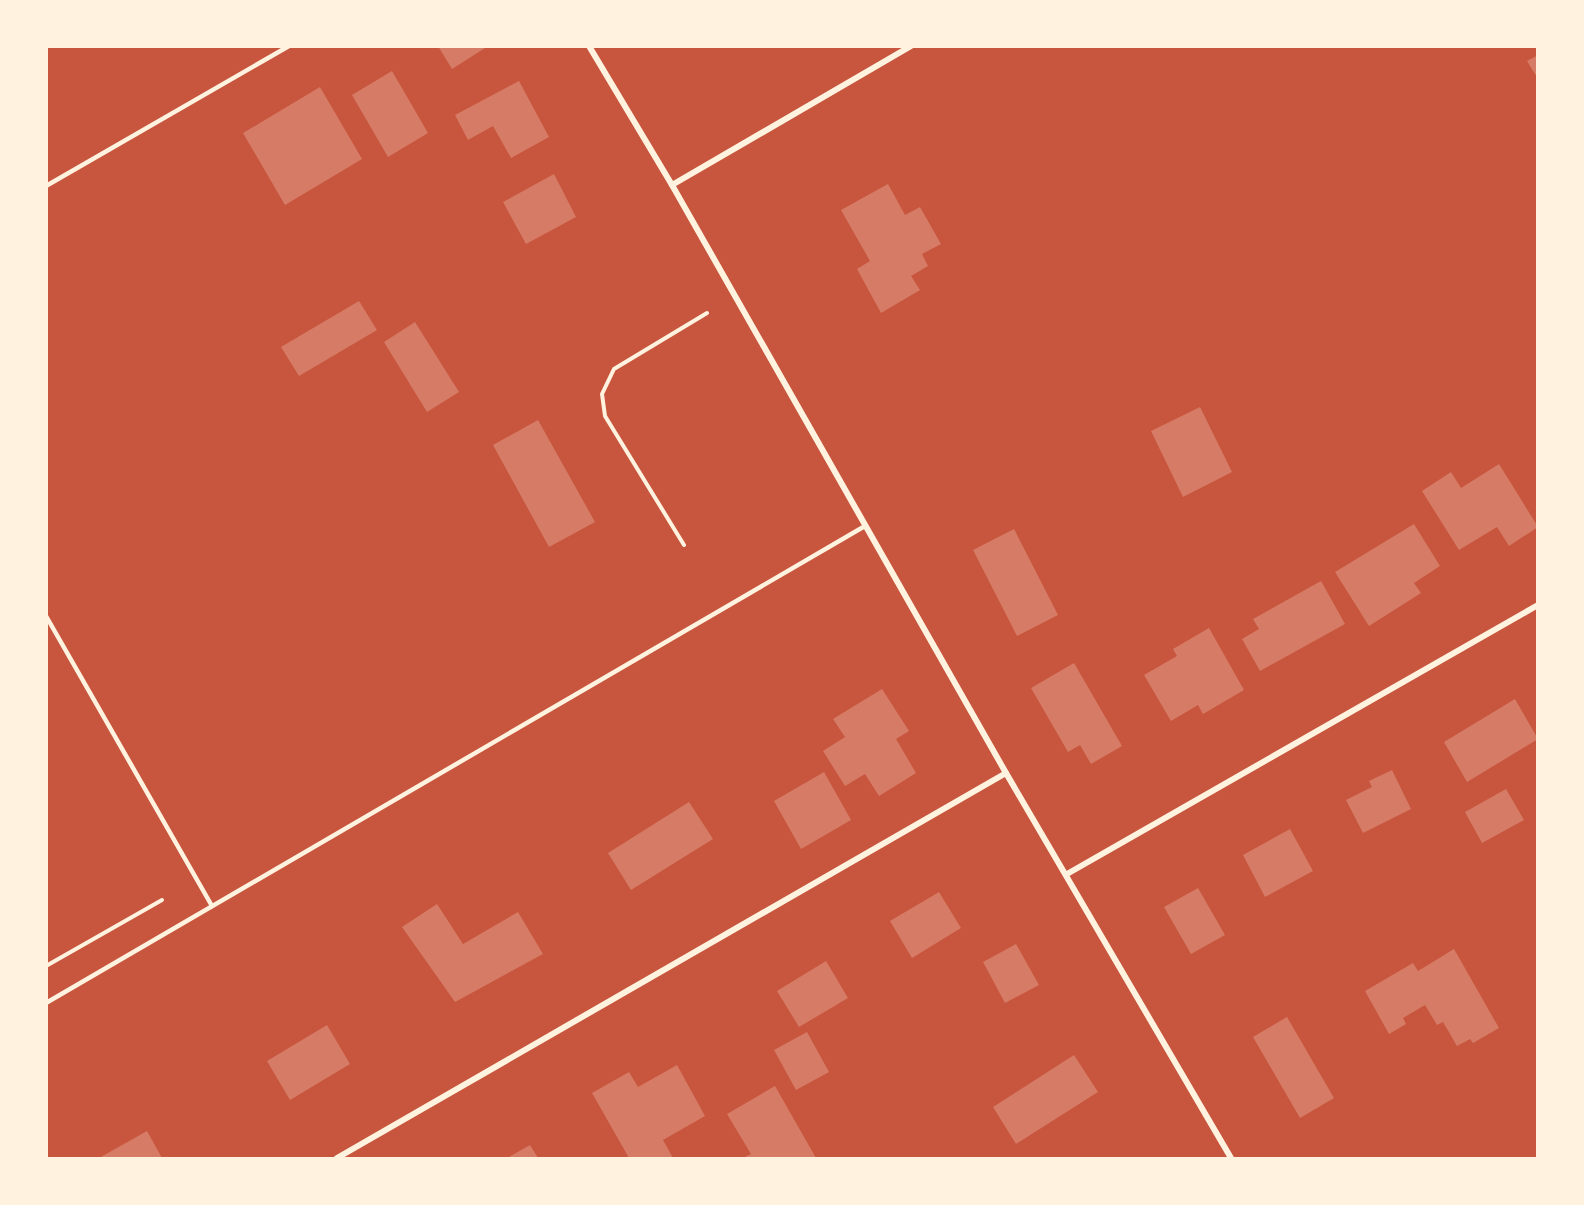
<svg xmlns="http://www.w3.org/2000/svg" width="1584" height="1205" font-family="'Nunito Sans',sans-serif">
	<style>
		.building { fill: #d67c66 }
		.lines { fill: none; stroke-linecap: round; stroke-linejoin: round }
		.path { stroke: #fff3e0; stroke-width: 4 }
		.service { stroke: #fff3e0; stroke-width: 4.5 }
		.minor { stroke: #fff3e0; stroke-width: 6 }
	</style>
	<rect width="100%" height="100%" fill="#c8553d"/>
	<g class="building">
		<polygon points="438,46 484,46 485,48 452,69"/>
		<polygon points="1538,55 1538,79 1527,61"/>
		<polygon points="392,71 428,133 388,157 352,95"/>
		<polygon points="519,81 549,137 511,158 493,126 468,140 455,115"/>
		<polygon points="320,87 362,159 285,205 243,133"/>
		<polygon points="554,174 576,217 526,244 503,202"/>
		<polygon points="888,184 905,215 920,207 941,244 922,254 928,266 911,276 920,290 881,313 857,269 870,261 841,210"/>
		<polygon points="359,301 377,330 299,376 281,347"/>
		<polygon points="415,322 459,392 427,412 384,342"/>
		<polygon points="1200,407 1232,472 1183,497 1151,431"/>
		<polygon points="538,420 595,522 549,547 493,445"/>
		<polygon points="1499,464 1538,527 1509,546 1497,527 1459,550 1422,491 1451,472 1461,488"/>
		<polygon points="1414,524 1440,566 1414,583 1421,593 1369,626 1335,572"/>
		<polygon points="1014,529 1058,615 1017,636 973,550"/>
		<polygon points="1321,581 1345,624 1260,671 1242,639 1259,629 1253,619"/>
		<polygon points="1209,628 1244,690 1203,714 1198,705 1171,721 1144,675 1177,656 1173,649"/>
		<polygon points="1074,663 1122,746 1091,764 1080,745 1068,752 1031,688"/>
		<polygon points="882,689 909,731 896,739 916,773 879,796 865,774 845,786 823,751 845,737 833,719"/>
		<polygon points="1515,699 1538,739 1467,782 1444,742"/>
		<polygon points="1392,770 1411,809 1363,833 1346,800 1372,787 1369,781"/>
		<polygon points="824,772 851,820 801,849 774,801"/>
		<polygon points="1506,789 1524,820 1482,843 1465,812"/>
		<polygon points="689,802 713,839 631,890 608,853"/>
		<polygon points="1290,829 1313,871 1265,897 1243,855"/>
		<polygon points="1198,888 1225,935 1191,954 1164,907"/>
		<polygon points="939,892 961,928 912,958 890,921"/>
		<polygon points="437,904 463,944 518,912 543,954 455,1002 402,927"/>
		<polygon points="1016,944 1039,985 1005,1003 983,962"/>
		<polygon points="1454,949 1499,1028 1473,1043 1470,1039 1457,1046 1443,1022 1437,1025 1425,1005 1403,1018 1406,1024 1389,1034 1365,991 1413,963 1418,971"/>
		<polygon points="826,961 848,998 799,1027 777,991"/>
		<polygon points="1287,1017 1334,1098 1300,1118 1253,1037"/>
		<polygon points="327,1025 350,1064 290,1100 267,1061"/>
		<polygon points="807,1032 829,1072 796,1090 774,1050"/>
		<polygon points="1074,1055 1098,1092 1016,1144 993,1107"/>
		<polygon points="677,1065 705,1116 663,1140 673,1158 629,1158 592,1093 629,1072 638,1087"/>
		<polygon points="775,1086 816,1158 743,1158 751,1154 727,1114"/>
		<polygon points="147,1131 162,1158 99,1158"/>
		<polygon points="530,1145 538,1158 507,1158"/>
	</g>
	<g class="lines">
		<g class="path">
			<polyline points="684,545 605,416 602,394 614,369 707,313"/>
			<polyline points="46,966 162,900"/>
		</g>
		<g class="service">
			<polyline points="46,186 289,46"/>
			<polyline points="46,616 212,906"/>
			<polyline points="46,1003 865,526"/>
		</g>
		<g class="minor">
			<polyline points="589,46 672,185 1006,773 1231,1158"/>
			<polyline points="672,185 911,46"/>
			<polyline points="1067,874 1538,605"/>
			<polyline points="337,1158 1006,773"/>
		</g>
	</g>
	<rect width="1584" height="1205" fill="none" stroke="#fff3e0" stroke-width="96"/>
</svg>
